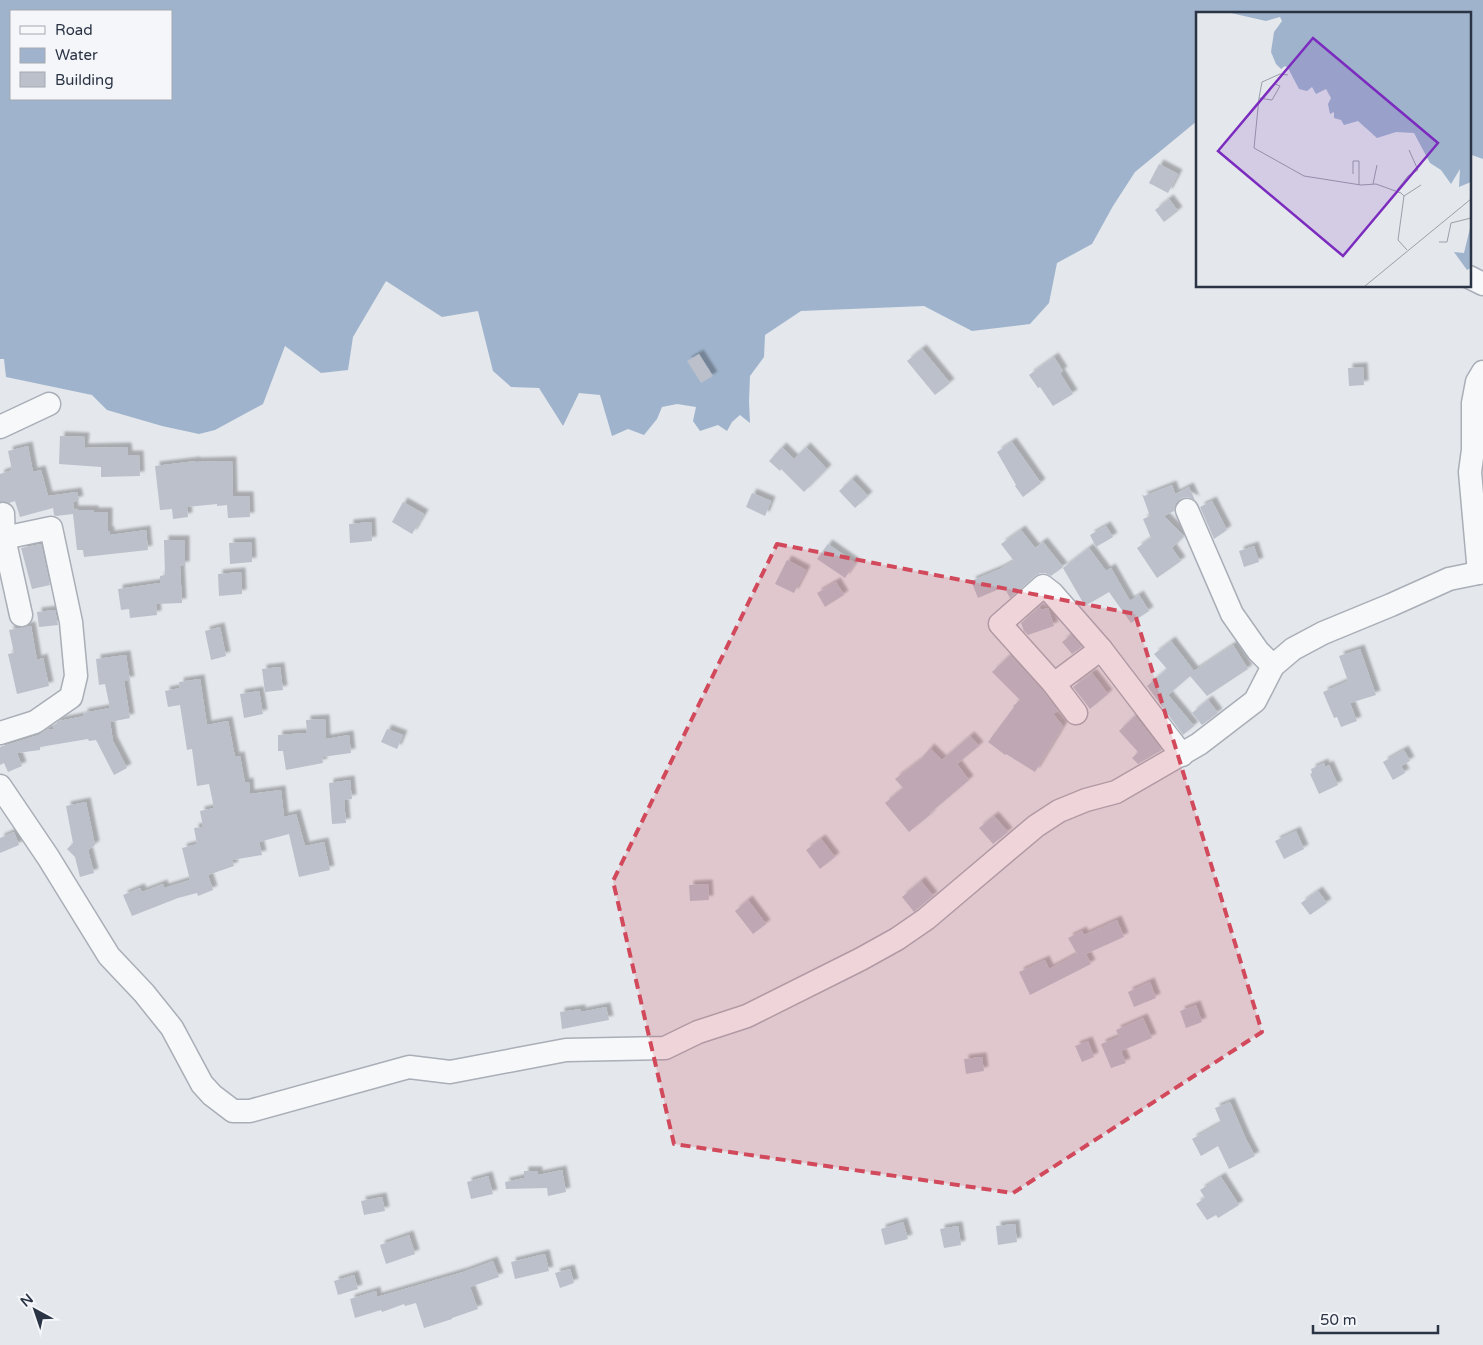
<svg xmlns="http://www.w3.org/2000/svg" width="1483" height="1345" font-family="'Varela Round',sans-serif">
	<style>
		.water { fill: #9fb4cc; fill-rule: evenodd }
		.building { fill: #bbc0ca; filter: url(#shadow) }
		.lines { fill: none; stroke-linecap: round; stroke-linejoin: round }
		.minor-casing { stroke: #a9aeb7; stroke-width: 25 }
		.minor { stroke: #f7f8fa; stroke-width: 22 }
		.marked { fill: #d1495b; fill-opacity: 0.2; stroke: #d1495b; stroke-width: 4; stroke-dasharray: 10 6; stroke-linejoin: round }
		.inset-road { fill: none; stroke: #9a9fa9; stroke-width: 1 }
		.view { fill: #7b2cbf; fill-opacity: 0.15; stroke: #7b2cbf; stroke-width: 2.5 }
		.inset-edge { fill: none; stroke: #2b3445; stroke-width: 2.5 }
	</style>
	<defs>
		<filter id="shadow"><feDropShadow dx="4.5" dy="-4.5" stdDeviation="1" flood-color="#0004"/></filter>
	</defs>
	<rect width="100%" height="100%" fill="#e4e7ec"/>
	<path class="water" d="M0,0H1483V159L1469,154V14H1197V121L1135,172L1113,206L1092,244L1057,263L1049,303L1030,324L972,331L924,306L801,311L765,335L764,357L750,376L749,401L750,423L740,415L732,422L727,431L718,425L700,431L693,421L696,407L677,404L662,407L657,419L644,435L628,429L612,436L600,395L579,393L563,426L539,388L511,387L493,371L478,311L442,317L386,281L353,337L348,370L321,373L285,346L263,404L215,430L199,434L162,426L107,410L92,395L6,377L4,359H0ZM11,11H171V99H11Z"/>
	<g class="building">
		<polygon points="1159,164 1178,174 1168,193 1149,183"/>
		<polygon points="1169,199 1178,211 1164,222 1155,210"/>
		<polygon points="922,349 950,383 935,395 907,361"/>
		<polygon points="699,354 713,376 701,383 687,361"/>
		<polygon points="1054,357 1063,371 1060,373 1073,394 1053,406 1040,387 1038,388 1029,375"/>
		<polygon points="1363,367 1364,385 1349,386 1348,368"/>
		<polygon points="60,436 85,437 84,448 127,447 128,455 139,455 140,476 101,477 101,467 59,464"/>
		<polygon points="1012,442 1041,483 1023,497 1015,486 1016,485 997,452"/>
		<polygon points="28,446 33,472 41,470 48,496 77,492 79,500 73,502 74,510 94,510 94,512 108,512 108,531 110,531 110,535 146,530 148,550 84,557 83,550 77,550 73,514 56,516 54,515 53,508 20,517 15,501 9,503 0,502 0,474 12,470 8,451"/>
		<polygon points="782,447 794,459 806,447 827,469 804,492 781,469 780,471 769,461"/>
		<polygon points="196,461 196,462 232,461 233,496 249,496 250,517 228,518 227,505 217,506 217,504 187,507 188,517 173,519 172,509 160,510 155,466"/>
		<polygon points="852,479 868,496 855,508 839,491"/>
		<polygon points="1172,485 1175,494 1189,487 1195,500 1188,497 1181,498 1176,503 1174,511 1164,516 1184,536 1172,548 1181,561 1157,578 1137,548 1151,538 1143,519 1150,516 1142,494 1144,496"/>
		<polygon points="752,493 771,501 765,516 746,507"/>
		<polygon points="1212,501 1227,530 1214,539 1200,507"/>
		<polygon points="403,502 424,514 412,534 392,522"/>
		<polygon points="371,522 372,541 350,543 349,524"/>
		<polygon points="1106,526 1113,537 1096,547 1090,535"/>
		<polygon points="1021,530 1035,548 1043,542 1063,567 1051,576 1045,573 1040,573 1035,576 1010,598 1004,587 978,598 971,581 1000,569 1014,561 1001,544"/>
		<polygon points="164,540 185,540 185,566 180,566 182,603 156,604 157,615 130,618 129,609 121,610 118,589 160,583 160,576 165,575"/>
		<polygon points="251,542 252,562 230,564 229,543"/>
		<polygon points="41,544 50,585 32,589 21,548"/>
		<polygon points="828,544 855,563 845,578 817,559"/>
		<polygon points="1254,546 1259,562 1244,567 1239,551"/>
		<polygon points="1089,548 1106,571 1111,568 1130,601 1139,595 1149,611 1131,623 1109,592 1085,606 1063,568"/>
		<polygon points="787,560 806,570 794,593 775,584"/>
		<polygon points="241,572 242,594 219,596 218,574"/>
		<polygon points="836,582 844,595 825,607 817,593"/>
		<polygon points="1039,607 1041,610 1048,608 1054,626 1028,635 1024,631 1021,623"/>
		<polygon points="55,610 58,625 39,627 37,612"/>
		<polygon points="31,626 37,660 43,658 49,686 17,694 8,654 14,653 9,630"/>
		<polygon points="220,627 226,656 211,660 205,631"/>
		<polygon points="1071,635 1082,647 1072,654 1062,642"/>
		<polygon points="1171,641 1194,671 1233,645 1248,669 1207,696 1190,676 1168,695 1194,726 1183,735 1147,686 1167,669 1154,654"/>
		<polygon points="1360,649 1376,695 1350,703 1357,721 1341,727 1337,717 1334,718 1323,692 1348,681 1339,656"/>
		<polygon points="126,655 130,681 124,681 130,718 110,722 113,741 127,768 114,775 96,740 89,741 88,739 40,747 40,750 17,753 22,766 8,772 4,763 0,765 0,747 39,735 47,730 54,729 53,726 59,721 84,716 83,713 110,708 105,684 99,685 96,659"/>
		<polygon points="1010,655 1044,692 1058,711 1053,714 1063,726 1035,772 1006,754 1005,755 988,742 1014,707 1013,706 1020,700 992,672"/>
		<polygon points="280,667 283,690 265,692 262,669"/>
		<polygon points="1092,673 1108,694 1090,709 1073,687"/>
		<polygon points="200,679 207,725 228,721 235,757 240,756 245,783 249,782 250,794 281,790 284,817 296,814 305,846 324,842 330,870 299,877 289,834 259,842 262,855 232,860 234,866 208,875 213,890 198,896 197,893 178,898 132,916 123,895 140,888 142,892 163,884 164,888 190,880 182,848 197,844 194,828 203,827 200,811 214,808 209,784 197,786 192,749 187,750 180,705 168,707 165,691 180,688 179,682"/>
		<polygon points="259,691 263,714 244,718 240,694"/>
		<polygon points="1208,700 1218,713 1202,725 1192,713"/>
		<polygon points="1135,716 1162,750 1138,764 1132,758 1138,752 1119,731"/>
		<polygon points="325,719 326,739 349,735 351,753 322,757 323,763 286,770 283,751 278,751 278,735 307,733 306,720"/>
		<polygon points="387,729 403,735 397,749 381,742"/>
		<polygon points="970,736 979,746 957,764 969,780 930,813 931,814 909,832 885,803 903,788 895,779 920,760 930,748 942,760"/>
		<polygon points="1404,750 1410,761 1401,766 1405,773 1393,780 1383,762"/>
		<polygon points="1324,763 1325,767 1329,765 1338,785 1319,794 1310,774 1312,773 1311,769"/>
		<polygon points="350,780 352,799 344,800 346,823 332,824 329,783"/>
		<polygon points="86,802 95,845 88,850 94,873 80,877 75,857 67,849 73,843 66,806"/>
		<polygon points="994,816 1008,832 993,844 979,828"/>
		<polygon points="1296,831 1304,849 1284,859 1275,841"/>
		<polygon points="14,832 19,845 0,853 0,838"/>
		<polygon points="821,839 835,857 820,869 806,850"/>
		<polygon points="921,881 933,896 914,912 902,897"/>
		<polygon points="708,884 709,900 690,901 689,885"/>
		<polygon points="1318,891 1327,903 1310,915 1301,903"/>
		<polygon points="748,900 766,924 753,934 735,911"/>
		<polygon points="1117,920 1124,937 1086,954 1091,964 1030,995 1019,972 1045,960 1049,969 1077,954 1068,938 1082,931 1084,935"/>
		<polygon points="1150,982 1156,998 1134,1007 1128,992"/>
		<polygon points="1196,1005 1202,1022 1186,1028 1180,1011"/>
		<polygon points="606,1007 609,1020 562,1029 560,1012 581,1009 581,1012"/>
		<polygon points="1143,1018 1152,1038 1121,1051 1126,1063 1111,1068 1101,1044 1119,1037 1116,1030"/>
		<polygon points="1088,1041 1094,1057 1082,1062 1075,1046"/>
		<polygon points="982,1057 984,1071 966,1074 964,1059"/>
		<polygon points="1230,1102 1246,1139 1255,1156 1229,1169 1218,1146 1201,1156 1192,1139 1221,1123 1215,1108"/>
		<polygon points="562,1170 566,1192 548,1196 547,1188 506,1189 505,1182 524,1178 524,1171 538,1171 538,1175"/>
		<polygon points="488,1176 493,1194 471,1199 467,1182"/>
		<polygon points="1221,1177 1239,1205 1218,1218 1216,1215 1207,1220 1196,1204 1205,1198 1200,1190"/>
		<polygon points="382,1197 385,1211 364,1215 361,1201"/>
		<polygon points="903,1222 908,1239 885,1245 881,1229"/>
		<polygon points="1015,1224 1017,1242 998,1245 996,1226"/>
		<polygon points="958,1226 961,1245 944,1248 940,1229"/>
		<polygon points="409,1235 415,1254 386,1264 380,1245"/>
		<polygon points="545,1254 549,1271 515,1279 511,1262"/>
		<polygon points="493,1261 499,1277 470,1287 478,1309 452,1318 452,1319 424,1328 416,1303 405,1306 404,1304 382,1312 381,1310 355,1318 350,1299 376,1291 377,1297 463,1272"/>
		<polygon points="570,1269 574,1283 560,1288 555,1273"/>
		<polygon points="354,1275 358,1289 338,1295 334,1281"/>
	</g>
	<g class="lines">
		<g class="minor-casing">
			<g id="minor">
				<polyline points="1469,277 1483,284"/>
				<polyline points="0,427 49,404"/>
				<polyline points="1187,510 1232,614 1258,651 1273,666"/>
				<polyline points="3,514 4,538 21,615"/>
				<polyline points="1479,573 1470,472 1473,450 1473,403 1477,382 1483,372"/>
				<polyline points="1054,684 1101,649"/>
				<polyline points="1076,713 1054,684 1000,624 1043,586 1052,593 1101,649 1182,755"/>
				<polyline points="0,733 35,722 71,697 76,676 71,622 51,528 4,538"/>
				<polyline points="0,786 48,857 109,956 144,993 172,1028 202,1084 212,1095 233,1111 250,1111 409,1067 450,1072 566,1050 665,1048 698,1032 747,1016 861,959 897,939 926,919 1036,826 1059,811 1086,800 1116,792 1199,744 1255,701 1273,666 1293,649 1323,633 1391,605 1449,579 1483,572"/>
			</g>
		</g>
		<use href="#minor" class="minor"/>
	</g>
	<path class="marked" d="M777,544L1135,614L1262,1032L1013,1193L674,1144L613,881Z"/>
	<g transform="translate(1196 12)">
		<rect width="275" height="275" fill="#e4e7ec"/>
		<path d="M35,1H275V170L263,175L264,157L255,172L245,158L234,151L218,121L200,120L181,126L162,109L148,113L145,108L138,106V100L134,102L132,92L135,86L130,77L120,82L116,75L111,79L103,77L92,56L89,54L85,57L80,52L75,40L78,20L86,9L84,5L70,9ZM275,212V256L271,258L258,240L268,241Z" fill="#9fb4cc"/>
		<path class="inset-road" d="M79,72L84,74L76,88L63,86L58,136L108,164L165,173L180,172L205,181L208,184L202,228L211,238M63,86L66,70L84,62L92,63M157,162V149H163V173M177,172L181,153M201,178L212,164L222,158L213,138M208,184L225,173M243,230H251L255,211L275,206M169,274L275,187"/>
		<path class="view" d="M117,26L242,131L147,244L22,139Z"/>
		<rect width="275" height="275" class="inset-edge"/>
	</g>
	<rect x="10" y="10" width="162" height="90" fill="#f4f6f9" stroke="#a4a8b1"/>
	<rect x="20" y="26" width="25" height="8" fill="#f7f8fa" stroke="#a4a8b1"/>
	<text x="55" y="35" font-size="15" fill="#2b3445">Road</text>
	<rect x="20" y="48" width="25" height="15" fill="#9fb4cc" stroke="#a4a8b1"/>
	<text x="55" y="60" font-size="15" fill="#2b3445">Water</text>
	<rect x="20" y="72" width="25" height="15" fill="#bbc0ca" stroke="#a4a8b1"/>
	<text x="55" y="85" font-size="15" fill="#2b3445">Building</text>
	<g transform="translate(35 1310) rotate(320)" stroke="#f4f6f9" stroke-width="4" paint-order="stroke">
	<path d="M0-4L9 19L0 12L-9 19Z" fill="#2b3445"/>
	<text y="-8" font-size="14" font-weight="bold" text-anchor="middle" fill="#2b3445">N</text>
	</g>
	<path d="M1313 1325v8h125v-8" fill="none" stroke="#2b3445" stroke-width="2.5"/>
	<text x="1320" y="1325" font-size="15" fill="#2b3445" stroke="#f4f6f9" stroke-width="4" paint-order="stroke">50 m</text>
</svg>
